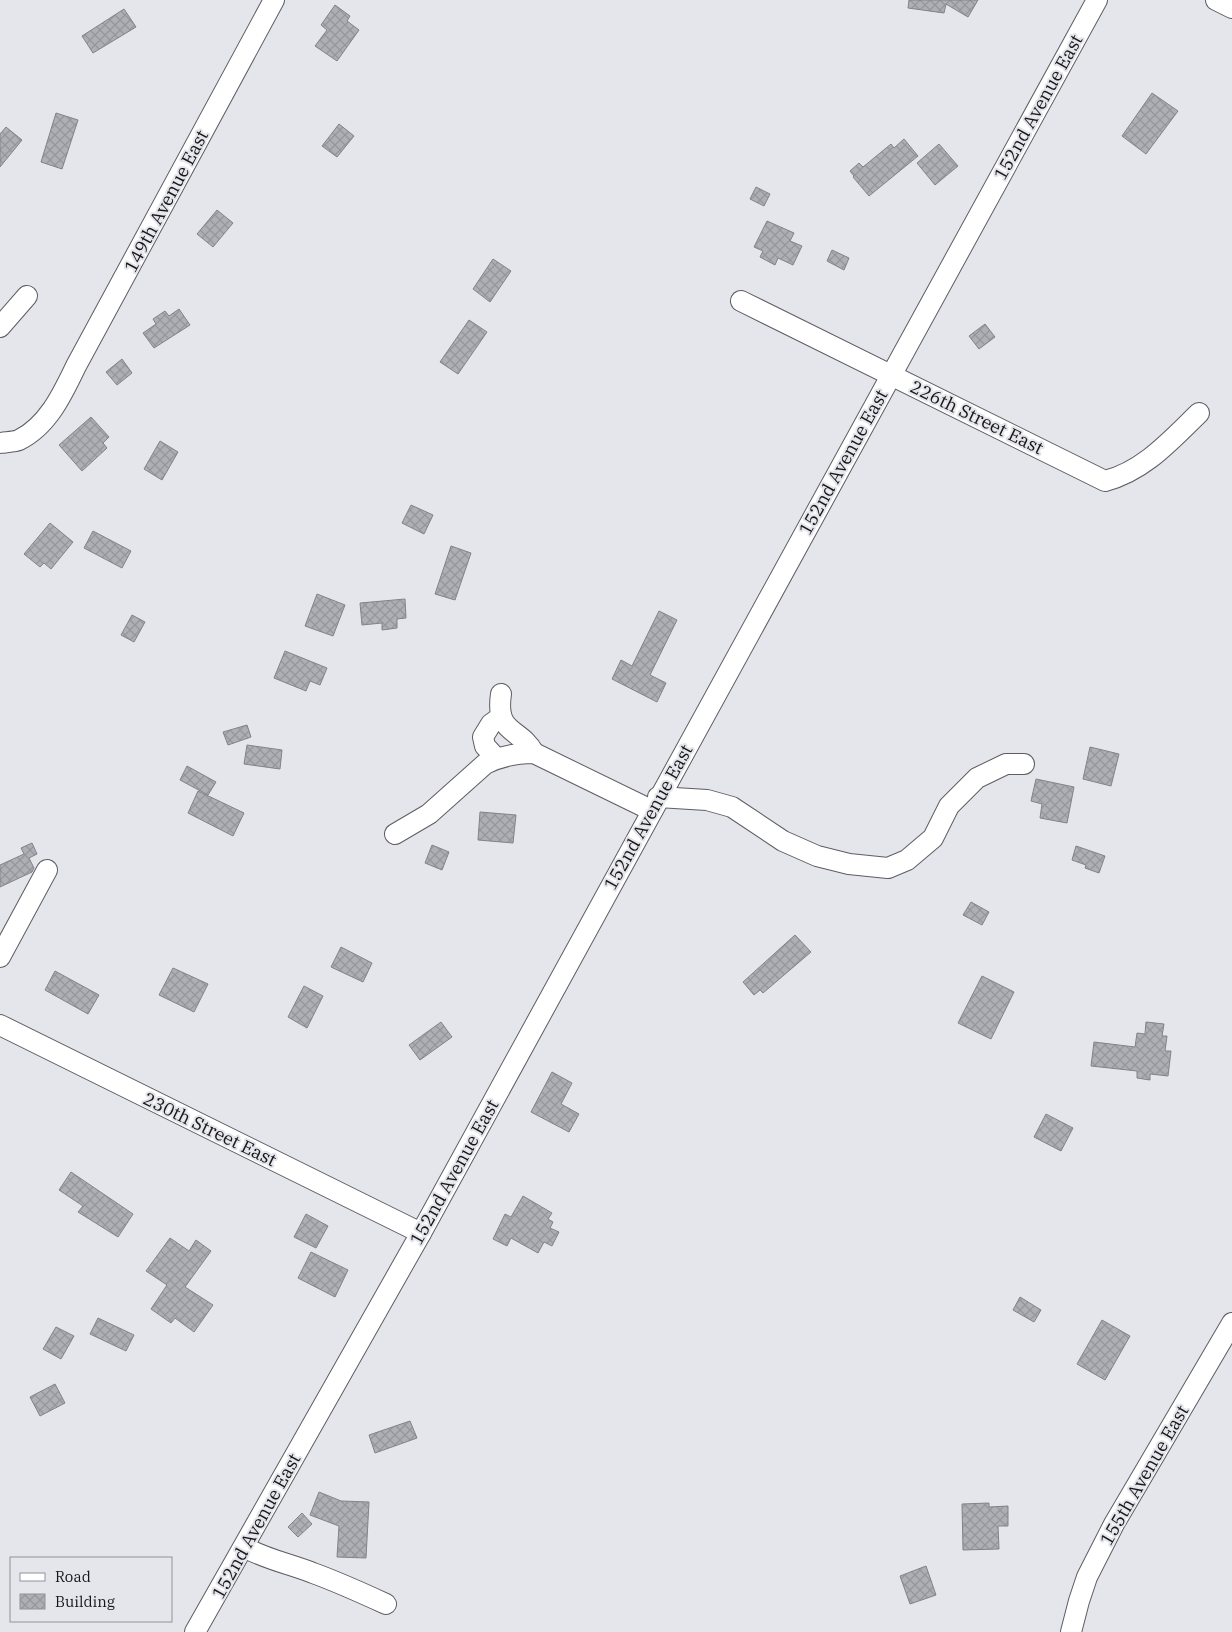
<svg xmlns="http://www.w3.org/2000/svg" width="1232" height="1632" font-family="'IBM Plex Serif',serif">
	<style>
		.building { fill: url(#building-cross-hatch); stroke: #828288 }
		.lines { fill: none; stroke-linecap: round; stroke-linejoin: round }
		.minor-casing { stroke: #5d5d63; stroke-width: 22 }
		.minor { stroke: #fff; stroke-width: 20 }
		.labels { text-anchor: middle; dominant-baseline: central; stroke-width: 4; stroke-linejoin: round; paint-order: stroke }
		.street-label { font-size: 18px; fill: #161618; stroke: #e5e5ec }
	</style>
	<defs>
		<pattern id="building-cross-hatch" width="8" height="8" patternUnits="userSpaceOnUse" patternTransform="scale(1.25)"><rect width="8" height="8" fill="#aeaeb5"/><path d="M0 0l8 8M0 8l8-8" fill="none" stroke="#95959b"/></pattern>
	</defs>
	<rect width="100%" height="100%" fill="#e5e5ec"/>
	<g class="building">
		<polygon points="909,0 978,0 968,17 946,4 944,13 908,8"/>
		<polygon points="335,5 350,16 347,21 359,30 337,61 315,46 327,30 321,25"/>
		<polygon points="124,9 136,27 93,53 82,36"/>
		<polygon points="1152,93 1178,111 1146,154 1122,136"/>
		<polygon points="56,113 78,120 62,169 41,162"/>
		<polygon points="339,124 354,136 337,157 322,146"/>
		<polygon points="6,127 22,140 0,167 0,134"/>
		<polygon points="904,139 918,156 869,196 853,177 854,176 850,171 859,163 863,167 891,144 894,148"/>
		<polygon points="939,144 958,166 935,185 917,163"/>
		<polygon points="756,187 770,194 764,206 750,199"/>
		<polygon points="217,210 233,223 213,247 197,234"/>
		<polygon points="767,221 794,233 790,241 802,246 793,265 778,258 775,265 760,257 763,251 754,247"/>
		<polygon points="832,250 849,258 844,270 827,261"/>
		<polygon points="493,259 511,271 490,302 473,289"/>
		<polygon points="179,309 190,325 154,348 143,333 156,324 153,319 165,311 169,316"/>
		<polygon points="469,320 487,332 458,374 440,362"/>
		<polygon points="985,324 995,337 979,349 969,336"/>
		<polygon points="122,359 132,373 117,385 106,372"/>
		<polygon points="91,417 109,437 103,443 107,448 82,471 59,445"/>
		<polygon points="160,441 178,452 162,480 144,469"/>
		<polygon points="411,505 433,515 424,534 402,523"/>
		<polygon points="50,523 73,542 51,569 44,563 40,567 24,554"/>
		<polygon points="93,531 131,551 122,568 84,548"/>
		<polygon points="451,546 471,553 455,600 435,594"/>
		<polygon points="317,594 345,605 333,636 305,626"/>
		<polygon points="405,599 406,618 397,619 397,628 382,630 382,623 362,625 360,603"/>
		<polygon points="659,611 677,620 650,675 666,683 657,702 612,679 621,660 632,666"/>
		<polygon points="132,615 145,622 134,642 121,635"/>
		<polygon points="285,651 327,668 320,685 310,681 306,691 274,678"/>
		<polygon points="247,725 251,737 228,745 223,732"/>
		<polygon points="247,745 282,750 280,769 244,764"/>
		<polygon points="1090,747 1119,754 1111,786 1083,779"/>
		<polygon points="187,766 216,782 208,795 180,780"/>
		<polygon points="1036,779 1074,787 1067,823 1040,818 1042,804 1031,801"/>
		<polygon points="198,791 244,813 233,836 188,813"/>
		<polygon points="480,812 516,815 513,843 478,840"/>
		<polygon points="32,843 37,854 29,858 34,868 32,872 0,887 0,865 24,854 21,848"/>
		<polygon points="432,845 449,852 442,870 425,863"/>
		<polygon points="1076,846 1105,856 1099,873 1085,868 1086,865 1072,860"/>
		<polygon points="971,902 989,912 982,925 963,915"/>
		<polygon points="795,935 811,952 763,993 760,990 754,995 743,982"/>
		<polygon points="341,947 372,963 363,982 331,967"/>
		<polygon points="173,968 208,984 194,1012 159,995"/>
		<polygon points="55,971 99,995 88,1014 45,990"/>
		<polygon points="982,976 1014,992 991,1039 958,1023"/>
		<polygon points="304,986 323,996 307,1028 288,1017"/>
		<polygon points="441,1022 452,1037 420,1060 409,1045"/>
		<polygon points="1146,1022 1164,1024 1162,1036 1167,1036 1165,1051 1171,1051 1168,1076 1150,1074 1150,1080 1137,1078 1137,1071 1091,1066 1094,1042 1135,1047 1137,1033 1145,1034"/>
		<polygon points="552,1072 572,1083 561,1104 579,1114 569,1132 531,1112"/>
		<polygon points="1046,1114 1073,1128 1061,1151 1034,1137"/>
		<polygon points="71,1172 133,1214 118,1237 78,1212 83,1206 59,1190"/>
		<polygon points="523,1196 552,1213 548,1219 553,1222 550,1228 559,1232 552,1246 544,1242 538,1253 511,1238 507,1246 493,1239 505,1214 511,1217"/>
		<polygon points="306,1214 328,1226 316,1248 294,1237"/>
		<polygon points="170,1238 189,1251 196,1240 211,1251 185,1287 213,1305 194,1332 175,1318 171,1323 151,1309 167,1285 146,1271"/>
		<polygon points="311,1252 348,1270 335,1297 298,1278"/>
		<polygon points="1020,1297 1041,1310 1034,1322 1013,1310"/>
		<polygon points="98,1318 134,1335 126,1351 90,1334"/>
		<polygon points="1102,1320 1130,1336 1105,1380 1077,1364"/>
		<polygon points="56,1327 74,1336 61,1359 43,1349"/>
		<polygon points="55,1384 65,1403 40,1416 30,1397"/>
		<polygon points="410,1421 417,1438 375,1453 369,1435"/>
		<polygon points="319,1492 341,1501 369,1502 366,1558 337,1557 339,1526 310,1515"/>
		<polygon points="989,1503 989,1507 1008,1506 1008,1526 998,1526 999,1549 963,1550 962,1504"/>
		<polygon points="302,1513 312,1524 298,1537 288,1527"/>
		<polygon points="926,1566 936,1595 910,1604 900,1576"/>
	</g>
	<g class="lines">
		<g class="minor-casing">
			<g id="minor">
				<polyline points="1216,0 1232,8"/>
				<path d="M741,301L1105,481C1144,471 1171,440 1199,413"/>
				<polyline points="0,327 27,296"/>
				<path d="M0,443C6,442 14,442 19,440C48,426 63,393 76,366L274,0"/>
				<path d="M501,694C495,735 520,727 534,753"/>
				<polyline points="496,758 485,746 483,737 491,724 501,717"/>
				<polyline points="658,797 707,800 732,807 783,841 817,856 849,864 888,868 907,860 933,838 949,806 977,778 1006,764 1024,764"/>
				<path d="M395,834L429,814L485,764C501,756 517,753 534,753L651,810"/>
				<polyline points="0,957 47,870"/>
				<polyline points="0,1025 421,1233"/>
				<path d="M244,1547C265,1559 290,1564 313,1573C338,1582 362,1593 386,1604"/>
				<polyline points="195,1632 421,1233 1097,0"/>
				<polyline points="1071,1632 1079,1601 1087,1577 1114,1524 1232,1323"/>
			</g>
		</g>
		<use href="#minor" class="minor"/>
	</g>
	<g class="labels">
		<g class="street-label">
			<text transform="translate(1038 107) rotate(-61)">152nd Avenue East</text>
			<text transform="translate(166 201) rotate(-62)">149th Avenue East</text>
			<text transform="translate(977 417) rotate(26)">226th Street East</text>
			<text transform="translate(843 462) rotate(-61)">152nd Avenue East</text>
			<text transform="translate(648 817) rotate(-61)">152nd Avenue East</text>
			<text transform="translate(210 1129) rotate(26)">230th Street East</text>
			<text transform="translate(454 1172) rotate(-61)">152nd Avenue East</text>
			<text transform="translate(1144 1475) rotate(-60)">155th Avenue East</text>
			<text transform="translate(256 1526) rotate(-61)">152nd Avenue East</text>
		</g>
	</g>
	<rect x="10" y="1557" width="162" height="65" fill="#e5e5ec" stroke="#929297"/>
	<rect x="20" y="1573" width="25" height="8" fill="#ffffff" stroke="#929297"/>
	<text x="55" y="1582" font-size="15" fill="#161618">Road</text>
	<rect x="20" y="1594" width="25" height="15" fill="url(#building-cross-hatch)" stroke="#929297"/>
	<text x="55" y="1607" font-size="15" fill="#161618">Building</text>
</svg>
